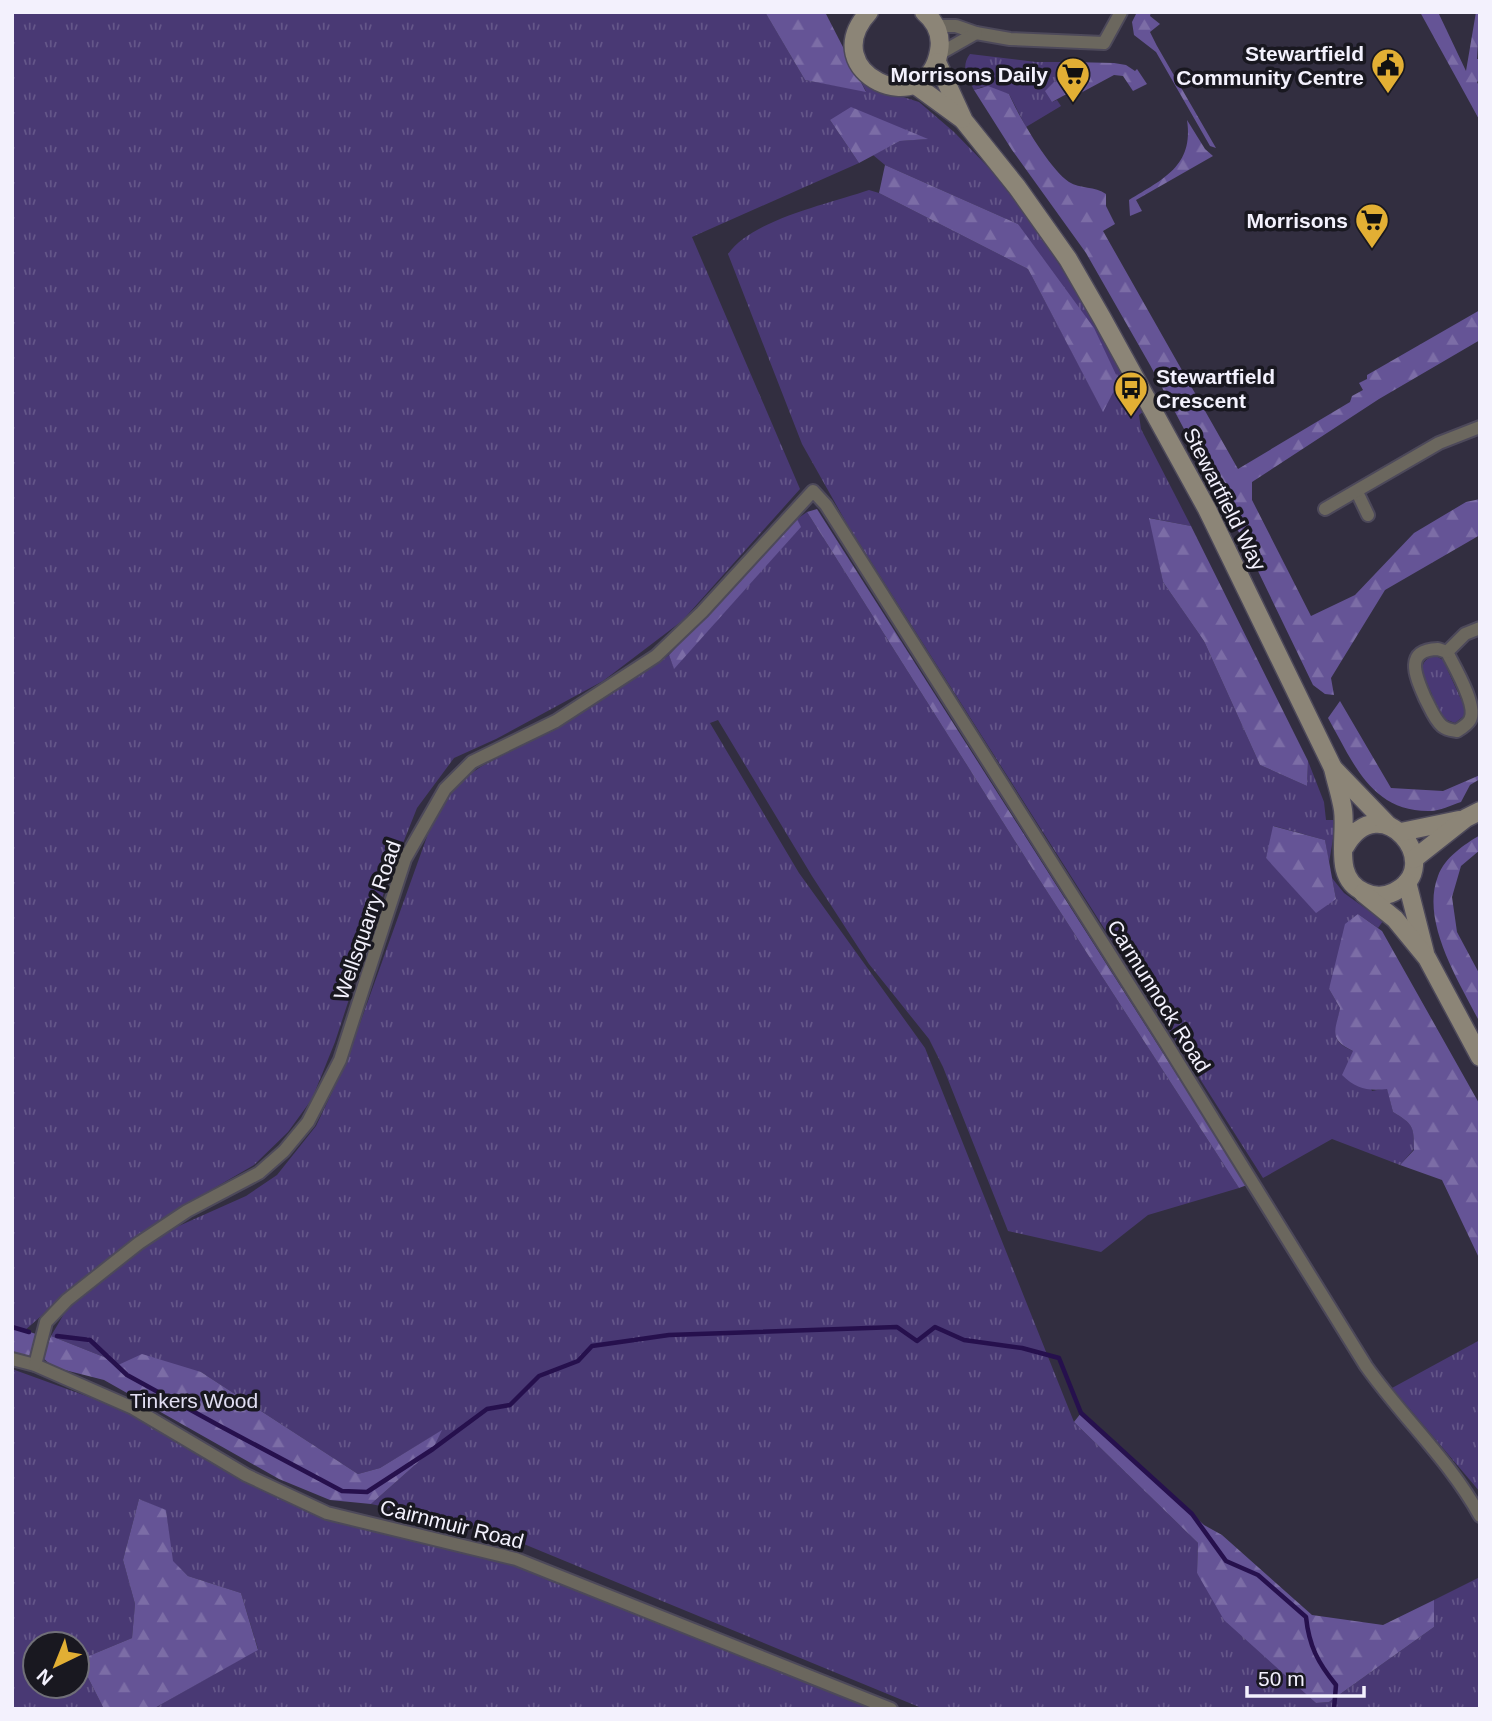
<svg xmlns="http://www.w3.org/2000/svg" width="1492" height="1721" font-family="Arial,sans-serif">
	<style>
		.grass { fill: url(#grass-tufts); fill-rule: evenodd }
		.forest { fill: url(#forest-firs) }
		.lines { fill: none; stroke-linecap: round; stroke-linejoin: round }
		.stream { stroke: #26104d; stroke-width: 4.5 }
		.street-casing { stroke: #4d495a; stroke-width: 16 }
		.secondary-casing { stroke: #4d495a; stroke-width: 21 }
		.street { stroke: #6b675e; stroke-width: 12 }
		.secondary { stroke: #8c8577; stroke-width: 18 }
		.labels { text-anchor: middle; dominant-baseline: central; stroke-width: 7; stroke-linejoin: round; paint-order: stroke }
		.poi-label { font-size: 21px; font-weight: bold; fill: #f3f1fd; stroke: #191820; text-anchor: end }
		.street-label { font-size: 21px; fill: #f3f1fd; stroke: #191820 }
		.park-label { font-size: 21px; fill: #e1def2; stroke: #191820 }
	</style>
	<defs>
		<pattern id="grass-tufts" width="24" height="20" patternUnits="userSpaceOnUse" patternTransform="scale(1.75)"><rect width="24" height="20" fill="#493974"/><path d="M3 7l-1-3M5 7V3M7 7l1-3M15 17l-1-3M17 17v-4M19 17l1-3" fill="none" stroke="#645689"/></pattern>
		<pattern id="forest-firs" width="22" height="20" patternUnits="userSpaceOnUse" patternTransform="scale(1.75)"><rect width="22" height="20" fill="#655496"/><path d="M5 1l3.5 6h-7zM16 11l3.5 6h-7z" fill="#7c6da6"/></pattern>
	</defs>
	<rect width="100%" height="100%" fill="#322e40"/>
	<g class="grass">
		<path d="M12,12H765L805,80L866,91L859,78L878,89L919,102L954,132L991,170L1033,224L1075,289L1144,411L1139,415L1141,429L1191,526L1150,518L1163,582L1204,641L1260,765L1307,786L1308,761L1324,802L1326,820H1336L1329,863L1325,840L1274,826L1266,858L1336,899L1332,878L1344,893L1383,921L1378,928L1358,914L1329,989L1340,1008C1337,1030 1327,1040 1353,1051L1372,1091L1387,1088L1393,1112C1413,1124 1414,1126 1414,1149L1400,1165L1332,1139L1263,1178L847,524L802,444L728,254C753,219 829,204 869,190L879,193L1028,269L1103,411L1018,224L885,165L873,155L900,141L926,139L830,120L859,163L692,237L800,489L682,621L603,681L496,739L454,758L417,808L386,886L335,1042L312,1099L288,1132L254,1165L173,1212L66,1294L23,1332L12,1327Z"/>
		<path d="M970,54L1036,62H1071V77L1054,82L1052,102L1057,100L1061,106L1026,127L1009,94L982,87L974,90C968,78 960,67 970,54Z"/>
		<polygon points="807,512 1037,876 1239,1188 1148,1215 1101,1252 1008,1231 943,1067 929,1039 869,964 812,876 718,720 710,723 799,873 925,1048 1074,1422 1198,1543 1197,1573 1316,1703 1329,1702 1434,1627 1434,1600 1480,1577 1480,1709 924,1709 485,1528 371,1504 433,1449 441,1431 380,1468 358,1474 201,1372 116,1366 104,1357 51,1336 68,1307 163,1233 246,1196 277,1175 316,1126 345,1065 434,817 461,780 482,766 562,724 637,677 669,655 674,668 800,527 797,519"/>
		<path d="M1436,656L1443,660L1465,708V715L1455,723L1442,718L1422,671C1422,662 1427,657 1436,656Z"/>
		<polygon points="1480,1340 1480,1492 1392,1388"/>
		<path d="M12,1369L136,1414L273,1494L451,1538L872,1709H153L258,1649L241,1593L188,1576L172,1561L166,1511L139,1499L123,1560L135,1604L132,1638L79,1660L104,1709H12ZM35,1644H77V1686H35Z"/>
	</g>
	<g class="forest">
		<polygon points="765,12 825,12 866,92 805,80"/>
		<polygon points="1137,12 1151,12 1150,16 1160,24 1150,32 1157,46 1216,148 1210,146 1156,52 1134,35 1132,22"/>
		<polygon points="1420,12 1438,12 1466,71 1476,12 1480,12 1477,59 1480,59 1480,79 1477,82 1480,88 1480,121"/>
		<polygon points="1071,62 1114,63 1126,65 1135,71 1137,69 1147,84 1133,91 1123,76 1114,75 1075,96 1072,91 1052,102 1045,91 1054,82 1070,77"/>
		<path d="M988,86L1009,94C1019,117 1049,168 1069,182C1080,189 1095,186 1106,194V206L1115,224L1103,231L1238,469L1350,402L1352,396L1363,390L1359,383L1367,379V375L1480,310V340L1379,399L1252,482V500L1311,616L1355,595L1414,533L1466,502L1480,499V535L1385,590L1331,678L1334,695L1325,694L1313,685L1243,540L1150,365L1086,253L1012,150L974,90Z"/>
		<polygon points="851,107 928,139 900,141 859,163 830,120"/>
		<path d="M1187,120L1205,149L1213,156L1136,200L1142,211L1130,216L1129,200C1163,179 1194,166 1187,120Z"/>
		<polygon points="885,165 1018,224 1094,328 1119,381 1103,412 1028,269 879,193"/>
		<polygon points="817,509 1247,1185 1239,1188 1037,876 807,512"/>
		<polygon points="1149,518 1191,526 1308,761 1307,786 1260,765 1204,641 1163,582"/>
		<polygon points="797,519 801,527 674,669 669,655"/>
		<path d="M1340,701L1391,788L1443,791L1480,775V779L1470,785L1461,802C1451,805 1440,811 1430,811C1371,812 1353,762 1328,718Z"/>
		<polygon points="1273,826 1325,840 1336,899 1316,913 1266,858"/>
		<path d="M1480,835V850L1461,866L1452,897L1457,932L1480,975V1023C1460,983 1420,922 1438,876C1445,857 1464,845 1480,835Z"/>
		<path d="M1358,914L1382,931L1480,1105V1260L1442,1180L1400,1165L1414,1150C1414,1126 1413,1124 1393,1112L1387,1089C1368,1091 1356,1089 1342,1075L1353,1051C1327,1039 1336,1030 1340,1008L1329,989L1345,924Z"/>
		<polygon points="12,1326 36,1334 29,1363 12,1359"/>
		<polygon points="51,1336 104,1357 116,1366 142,1354 201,1372 358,1474 380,1468 442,1430 433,1449 371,1504 330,1500 279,1479 104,1380 53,1367 42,1357"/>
		<polygon points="1081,1413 1204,1525 1222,1535 1312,1615 1383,1625 1434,1600 1434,1627 1329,1702 1316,1703 1224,1620 1197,1573 1198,1543 1074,1422"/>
		<polygon points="139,1499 166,1510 173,1561 188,1576 241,1593 258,1650 153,1709 104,1709 79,1660 132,1638 135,1604 123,1560"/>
	</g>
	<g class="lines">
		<g class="stream">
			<polyline points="12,1327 29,1332"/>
			<path d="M57,1336L90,1340L127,1375L218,1425L342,1491L367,1492L433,1449L487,1409L510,1405L539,1376L578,1361L592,1346L669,1335L897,1327L917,1341L935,1327L964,1340L1022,1348L1059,1358L1081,1413L1192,1514L1226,1561L1258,1575L1306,1617C1309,1646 1318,1663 1336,1685L1334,1709"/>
		</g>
		<g class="street-casing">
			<g id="street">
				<polyline points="936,26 956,26 976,33 1010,39 1104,43 1121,12"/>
				<polyline points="939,54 976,33"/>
				<polyline points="1357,492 1368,515"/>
				<polyline points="1325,509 1439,443 1480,427"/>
				<path d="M1438,649L1447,652C1454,666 1478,706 1470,720C1467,725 1462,728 1457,731C1451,730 1447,730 1442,726C1434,719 1430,707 1425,698C1416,677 1403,650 1438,649Z"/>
				<polyline points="1447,652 1465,634 1480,628"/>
				<polyline points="12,1359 35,1365 133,1408 246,1475 327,1513 516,1559 891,1709"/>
				<path d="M35,1365L46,1322L67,1300L139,1243L187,1211L259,1173L284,1151L308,1122L340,1060L405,859L445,789L472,762L556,721L656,656L702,612L813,491L826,505L1166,1043L1366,1366C1402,1417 1450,1461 1480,1516"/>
			</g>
		</g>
		<g class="secondary-casing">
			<g id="secondary">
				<path d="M869,12C813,73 927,124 939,51C942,36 936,22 924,12"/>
				<path d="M937,62L964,121L1017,187L1068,259L1102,318L1207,509L1333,768C1336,782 1341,796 1343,810C1347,838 1332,878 1364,892C1374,897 1384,897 1394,892C1448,866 1380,784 1345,847"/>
				<polyline points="914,84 962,119"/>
				<polyline points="1333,768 1388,825"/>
				<polyline points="1401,832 1459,820"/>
				<polyline points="1414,859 1466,818 1480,811"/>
				<polyline points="1407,882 1425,953"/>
				<polyline points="1363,893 1395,919 1427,958 1480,1057"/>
			</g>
		</g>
		<use href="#street" class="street"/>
		<use href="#secondary" class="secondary"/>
	</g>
	<defs>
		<g id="civic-pin" transform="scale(1.75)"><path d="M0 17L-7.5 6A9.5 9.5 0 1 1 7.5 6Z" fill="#e2af34" stroke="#191820"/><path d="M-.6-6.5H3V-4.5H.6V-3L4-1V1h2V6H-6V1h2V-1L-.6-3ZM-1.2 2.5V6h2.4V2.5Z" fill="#111"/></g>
		<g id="supermarket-pin" transform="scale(1.75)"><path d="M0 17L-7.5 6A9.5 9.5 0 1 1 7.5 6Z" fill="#e2af34" stroke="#191820"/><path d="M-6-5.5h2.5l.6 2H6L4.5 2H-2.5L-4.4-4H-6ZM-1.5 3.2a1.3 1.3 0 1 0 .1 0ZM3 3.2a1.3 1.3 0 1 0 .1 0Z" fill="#111"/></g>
		<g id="bus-pin" transform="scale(1.75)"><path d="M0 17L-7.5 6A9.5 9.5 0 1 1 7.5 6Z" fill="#e2af34" stroke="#191820"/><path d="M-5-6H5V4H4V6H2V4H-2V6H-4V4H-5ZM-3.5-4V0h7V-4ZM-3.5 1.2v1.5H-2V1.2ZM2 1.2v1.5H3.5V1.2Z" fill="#111"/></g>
	</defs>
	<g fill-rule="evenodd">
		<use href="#civic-pin" x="1388" y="65"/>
		<use href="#supermarket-pin" x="1073" y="74"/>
		<use href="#supermarket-pin" x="1372" y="220"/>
		<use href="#bus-pin" x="1131" y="388"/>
	</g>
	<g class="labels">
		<g class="poi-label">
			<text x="1364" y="53">Stewartfield<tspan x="1364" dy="24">Community Centre</tspan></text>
			<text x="1048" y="74">Morrisons Daily</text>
			<text x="1348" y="220">Morrisons</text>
			<text x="1156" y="376" text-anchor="start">Stewartfield<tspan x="1156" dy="24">Crescent</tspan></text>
		</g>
		<g class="street-label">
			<text transform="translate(1225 499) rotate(63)">Stewartfield Way</text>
			<text transform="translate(367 920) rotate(-71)">Wellsquarry Road</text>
			<text transform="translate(1159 996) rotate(58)">Carmunnock Road</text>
			<text transform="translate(452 1524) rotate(14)">Cairnmuir Road</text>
		</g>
		<g class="park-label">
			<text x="194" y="1400">Tinkers Wood</text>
		</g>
	</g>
	<rect width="1492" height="1721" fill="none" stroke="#f3f1fd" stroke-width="28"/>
	<g transform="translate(56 1665) rotate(223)"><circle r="33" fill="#191820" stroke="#706f78" stroke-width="2"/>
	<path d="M0-5L12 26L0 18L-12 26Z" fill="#e2af34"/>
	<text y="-10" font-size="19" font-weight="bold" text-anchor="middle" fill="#f3f1fd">N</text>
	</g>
	<path d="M1247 1686v10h117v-10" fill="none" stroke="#f3f1fd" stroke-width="3.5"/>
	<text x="1258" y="1686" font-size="21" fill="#f3f1fd" stroke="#191820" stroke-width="5" paint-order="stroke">50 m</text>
</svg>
